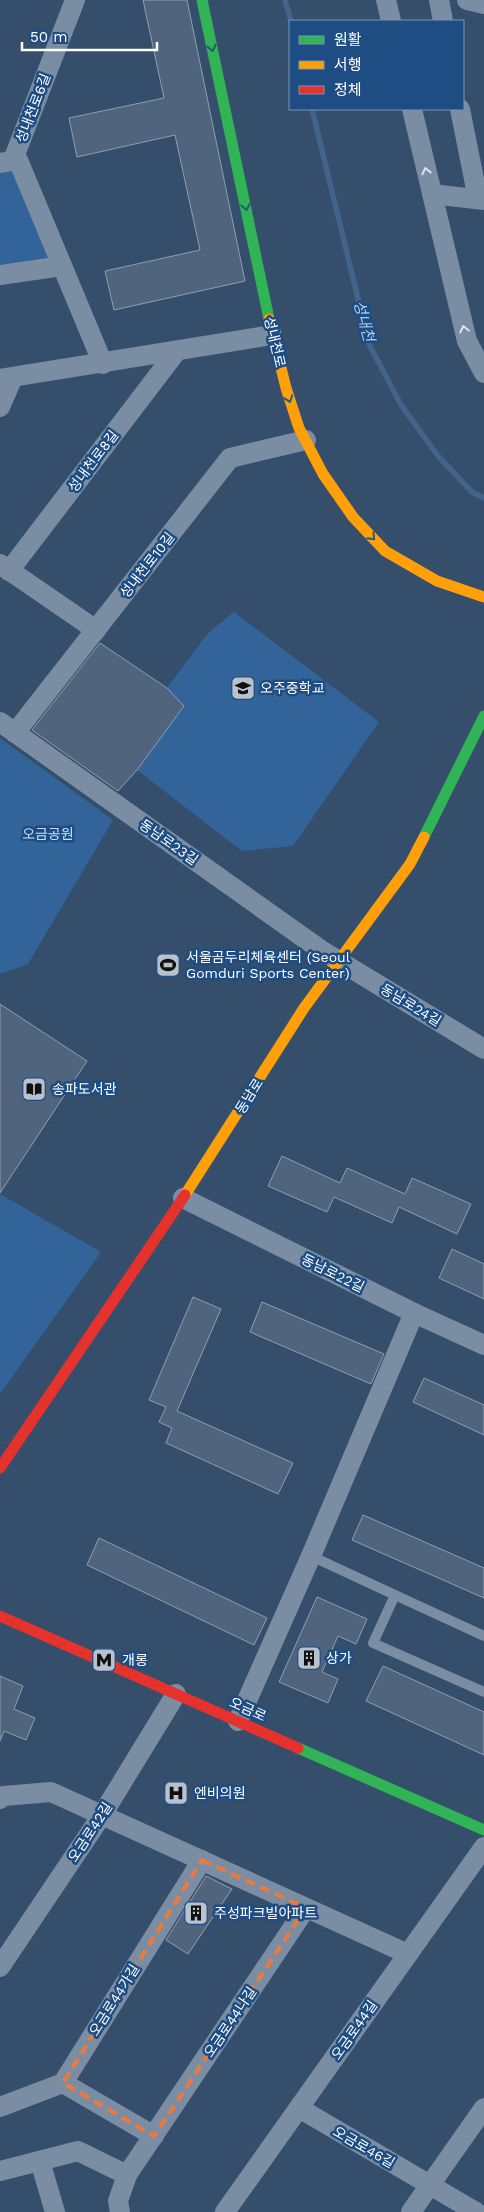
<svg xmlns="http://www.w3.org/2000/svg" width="484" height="2212" font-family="'Work Sans','Noto Sans KR',sans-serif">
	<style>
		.green { fill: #32649a }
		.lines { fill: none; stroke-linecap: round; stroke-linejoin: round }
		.stream { stroke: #42648a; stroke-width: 5.5 }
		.building { fill: #50657d; stroke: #8f9eb0 }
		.lane { stroke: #7b8da2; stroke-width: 10 }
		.street { stroke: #7b8da2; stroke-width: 20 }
		.fast { stroke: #30b455; stroke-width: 11 }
		.slow { stroke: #ff9f0a; stroke-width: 11 }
		.jam { stroke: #e5322d; stroke-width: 11 }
		.oneway { stroke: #215c7c }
		.oneway2 { stroke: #dee2e8 }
		.marked { fill: none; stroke: #ed7a3d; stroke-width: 4; stroke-dasharray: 10 6; stroke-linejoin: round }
		.labels { text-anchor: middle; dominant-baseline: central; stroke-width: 5; stroke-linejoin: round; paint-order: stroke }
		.street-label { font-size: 14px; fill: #fff; stroke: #1e4d83 }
		.poi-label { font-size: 14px; fill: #fff; stroke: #1e4d83; text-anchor: start }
		.park-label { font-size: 14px; fill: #c9dff7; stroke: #1e4d83 }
		.water-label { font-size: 15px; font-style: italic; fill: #b0d0f1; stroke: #1e4d83 }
	</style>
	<rect width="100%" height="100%" fill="#354e6c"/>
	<g class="green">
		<polygon points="13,160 62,266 0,275 0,163"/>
		<polygon points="234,612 379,722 293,846 242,851 137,770 184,707 167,688 208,633"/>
		<polygon points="0,738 113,820 28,964 0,974"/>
		<polygon points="0,1194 101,1252 0,1394"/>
	</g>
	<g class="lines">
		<g class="stream">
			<polyline points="285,0 291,21"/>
			<polyline points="312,109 369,344 401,405 438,456 472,492 484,498"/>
		</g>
	</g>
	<g class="building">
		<polygon points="143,0 187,0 245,281 114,310 105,271 200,250 175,135 77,157 69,118 164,98"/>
		<polygon points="100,643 167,688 184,706 137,770 118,791 32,730"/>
		<polygon points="0,1004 87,1061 0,1193"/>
		<polygon points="282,1156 340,1183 347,1168 405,1194 412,1178 471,1204 457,1234 399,1207 392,1223 334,1197 327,1212 268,1186"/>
		<polygon points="452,1249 484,1264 484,1299 439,1278"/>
		<polygon points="193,1297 221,1309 177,1411 293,1463 278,1494 166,1443 172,1428 159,1422 166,1407 149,1400"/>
		<polygon points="262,1302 384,1354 371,1384 250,1332"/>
		<polygon points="424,1378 484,1405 484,1435 413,1402"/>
		<polygon points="363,1515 484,1568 484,1598 352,1540"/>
		<polygon points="99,1538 267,1618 254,1645 87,1565"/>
		<polygon points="317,1597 367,1619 356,1644 338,1636 322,1672 338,1679 328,1703 279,1682"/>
		<polygon points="383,1666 484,1712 484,1755 366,1701"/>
		<polygon points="0,1676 23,1686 14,1709 35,1718 26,1740 4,1731 0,1741"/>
		<polygon points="206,1876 232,1889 188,1954 166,1940"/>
	</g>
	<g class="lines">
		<g class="lane">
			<polyline points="311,1556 395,1595 373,1643 484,1692"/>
			<polyline points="395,1595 484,1636"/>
		</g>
		<g class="street">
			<polyline points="386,0 391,21"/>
			<polyline points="439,0 443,21"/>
			<polyline points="467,0 484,4"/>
			<polyline points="412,109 467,341 484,373"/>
			<polyline points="460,109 478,199"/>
			<polyline points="13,160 75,0"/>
			<polyline points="0,163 18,160 103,364"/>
			<polyline points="432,194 484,200"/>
			<polyline points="0,275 62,266"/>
			<polyline points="0,379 272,335"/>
			<polyline points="0,407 13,377"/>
			<polyline points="0,564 96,630"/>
			<polyline points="9,571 176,352"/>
			<polyline points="0,722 321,950 484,1049"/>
			<polyline points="15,733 230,458 306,440"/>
			<polyline points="183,1198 414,1313 484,1345"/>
			<polyline points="238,1721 311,1556 414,1313"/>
			<polyline points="0,1799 4,1796 51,1792 408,1954"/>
			<polyline points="0,1967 102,1815 176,1694"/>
			<polyline points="63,2083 154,2136"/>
			<polyline points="0,2107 63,2083 202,1860"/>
			<polyline points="299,2108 476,2212"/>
			<polyline points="40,2161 55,2212"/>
			<polyline points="0,2171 78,2151 127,2175"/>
			<polyline points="120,2212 118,2201 127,2175 306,1908"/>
			<polyline points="225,2212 484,1847"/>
			<polyline points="411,2212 484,2108"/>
		</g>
		<g class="fast">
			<polyline points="202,0 269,319"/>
			<polyline points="424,837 484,716"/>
			<polyline points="298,1748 484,1830"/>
		</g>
		<g class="slow">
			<polyline points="269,319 286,388 299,428 323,474 353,517 385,551 437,581 484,597"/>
			<polyline points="185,1195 304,1008 410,864 424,837"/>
		</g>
		<g class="jam">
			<polyline points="0,1468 185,1195"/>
			<polyline points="0,1616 298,1748"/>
		</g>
	</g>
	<defs><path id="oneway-chevron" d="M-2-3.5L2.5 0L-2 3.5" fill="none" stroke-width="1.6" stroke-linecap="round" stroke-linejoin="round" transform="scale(1.25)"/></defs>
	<g class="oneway">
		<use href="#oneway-chevron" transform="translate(212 48) rotate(78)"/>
		<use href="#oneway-chevron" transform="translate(246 207) rotate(78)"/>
		<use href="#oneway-chevron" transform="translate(289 399) rotate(71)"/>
		<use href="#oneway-chevron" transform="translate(372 537) rotate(46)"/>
	</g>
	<g class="oneway2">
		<use href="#oneway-chevron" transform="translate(426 171) rotate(-103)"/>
		<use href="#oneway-chevron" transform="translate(464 329) rotate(-103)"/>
	</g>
	<path class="marked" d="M202,1860L306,1908L154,2136L63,2083Z"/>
	<defs>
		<g id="school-square" transform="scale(1.25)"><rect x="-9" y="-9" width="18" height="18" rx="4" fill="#b8c1cc" stroke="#1e4d83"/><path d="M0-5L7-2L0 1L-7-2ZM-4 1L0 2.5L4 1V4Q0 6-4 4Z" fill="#111"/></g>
		<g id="stadium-square" transform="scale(1.25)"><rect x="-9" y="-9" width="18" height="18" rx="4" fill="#b8c1cc" stroke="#1e4d83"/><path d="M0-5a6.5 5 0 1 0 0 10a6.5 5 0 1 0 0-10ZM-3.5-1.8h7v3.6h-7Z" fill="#111"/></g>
		<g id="library-square" transform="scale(1.25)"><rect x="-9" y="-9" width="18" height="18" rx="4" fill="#b8c1cc" stroke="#1e4d83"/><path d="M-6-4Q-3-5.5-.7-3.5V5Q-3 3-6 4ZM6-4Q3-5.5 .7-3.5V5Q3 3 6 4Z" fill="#111"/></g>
		<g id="building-square" transform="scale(1.25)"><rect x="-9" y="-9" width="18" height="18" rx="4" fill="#b8c1cc" stroke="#1e4d83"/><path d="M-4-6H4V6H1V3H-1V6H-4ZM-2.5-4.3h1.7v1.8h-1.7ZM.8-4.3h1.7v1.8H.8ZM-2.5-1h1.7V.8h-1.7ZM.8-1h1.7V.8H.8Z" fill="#111"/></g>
		<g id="metro-square" transform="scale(1.25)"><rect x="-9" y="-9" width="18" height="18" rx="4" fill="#b8c1cc" stroke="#1e4d83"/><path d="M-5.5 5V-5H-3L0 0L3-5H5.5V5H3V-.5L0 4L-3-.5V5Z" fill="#111"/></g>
		<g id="hospital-square" transform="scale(1.25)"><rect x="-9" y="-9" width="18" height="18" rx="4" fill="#b8c1cc" stroke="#1e4d83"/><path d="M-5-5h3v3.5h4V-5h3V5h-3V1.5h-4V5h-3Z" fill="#111"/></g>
	</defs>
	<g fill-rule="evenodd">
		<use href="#school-square" x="243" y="688"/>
		<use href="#stadium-square" x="168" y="965"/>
		<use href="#library-square" x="34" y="1089"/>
		<use href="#building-square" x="309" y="1658"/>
		<use href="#metro-square" x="104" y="1660"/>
		<use href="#hospital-square" x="176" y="1793"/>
		<use href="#building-square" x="196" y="1913"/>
	</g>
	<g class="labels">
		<g class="street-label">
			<text transform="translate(33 108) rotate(-69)">성내천로6길</text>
			<text transform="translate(275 342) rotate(77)">성내천로</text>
			<text transform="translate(93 461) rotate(-53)">성내천로8길</text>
			<text transform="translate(147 565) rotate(-52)">성내천로10길</text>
			<text transform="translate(169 842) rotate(35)">동남로23길</text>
			<text transform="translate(411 1005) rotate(31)">동남로24길</text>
			<text transform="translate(249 1096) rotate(-58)">동남로</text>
			<text transform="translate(333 1273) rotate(26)">동남로22길</text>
			<text transform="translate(248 1709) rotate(24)">오금로</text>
			<text transform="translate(90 1832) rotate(-57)">오금로42길</text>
			<text transform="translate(114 2000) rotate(-58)">오금로44가길</text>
			<text transform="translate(230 2022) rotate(-56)">오금로44나길</text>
			<text transform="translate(354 2030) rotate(-55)">오금로44길</text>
			<text transform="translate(364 2147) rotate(30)">오금로46길</text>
		</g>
		<g class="poi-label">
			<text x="260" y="688">오주중학교</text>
			<text x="186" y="957">서울곰두리체육센터 (Seoul<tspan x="186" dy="16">Gomduri Sports Center)</tspan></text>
			<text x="52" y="1089">송파도서관</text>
			<text x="326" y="1658">상가</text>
			<text x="122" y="1660">개롱</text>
			<text x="194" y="1793">엔비의원</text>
			<text x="214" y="1913">주성파크빌아파트</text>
		</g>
		<g class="park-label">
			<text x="48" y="834">오금공원</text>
		</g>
		<g class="water-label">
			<text transform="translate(364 321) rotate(75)">성내천</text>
		</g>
	</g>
	<rect x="289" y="20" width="175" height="90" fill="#1e4d83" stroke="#7894b5"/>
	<rect x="299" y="36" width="25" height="8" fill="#30b455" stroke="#7894b5"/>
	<text x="334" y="45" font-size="15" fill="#ffffff">원활</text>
	<rect x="299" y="61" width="25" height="8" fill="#ff9f0a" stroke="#7894b5"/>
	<text x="334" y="70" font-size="15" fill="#ffffff">서행</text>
	<rect x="299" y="86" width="25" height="8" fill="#e5322d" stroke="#7894b5"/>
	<text x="334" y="95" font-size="15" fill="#ffffff">정체</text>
	<path d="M22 42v8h135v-8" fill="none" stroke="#ffffff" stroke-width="2.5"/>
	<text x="30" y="42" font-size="15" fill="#ffffff" stroke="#1e4d83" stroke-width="4" paint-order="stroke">50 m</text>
</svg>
